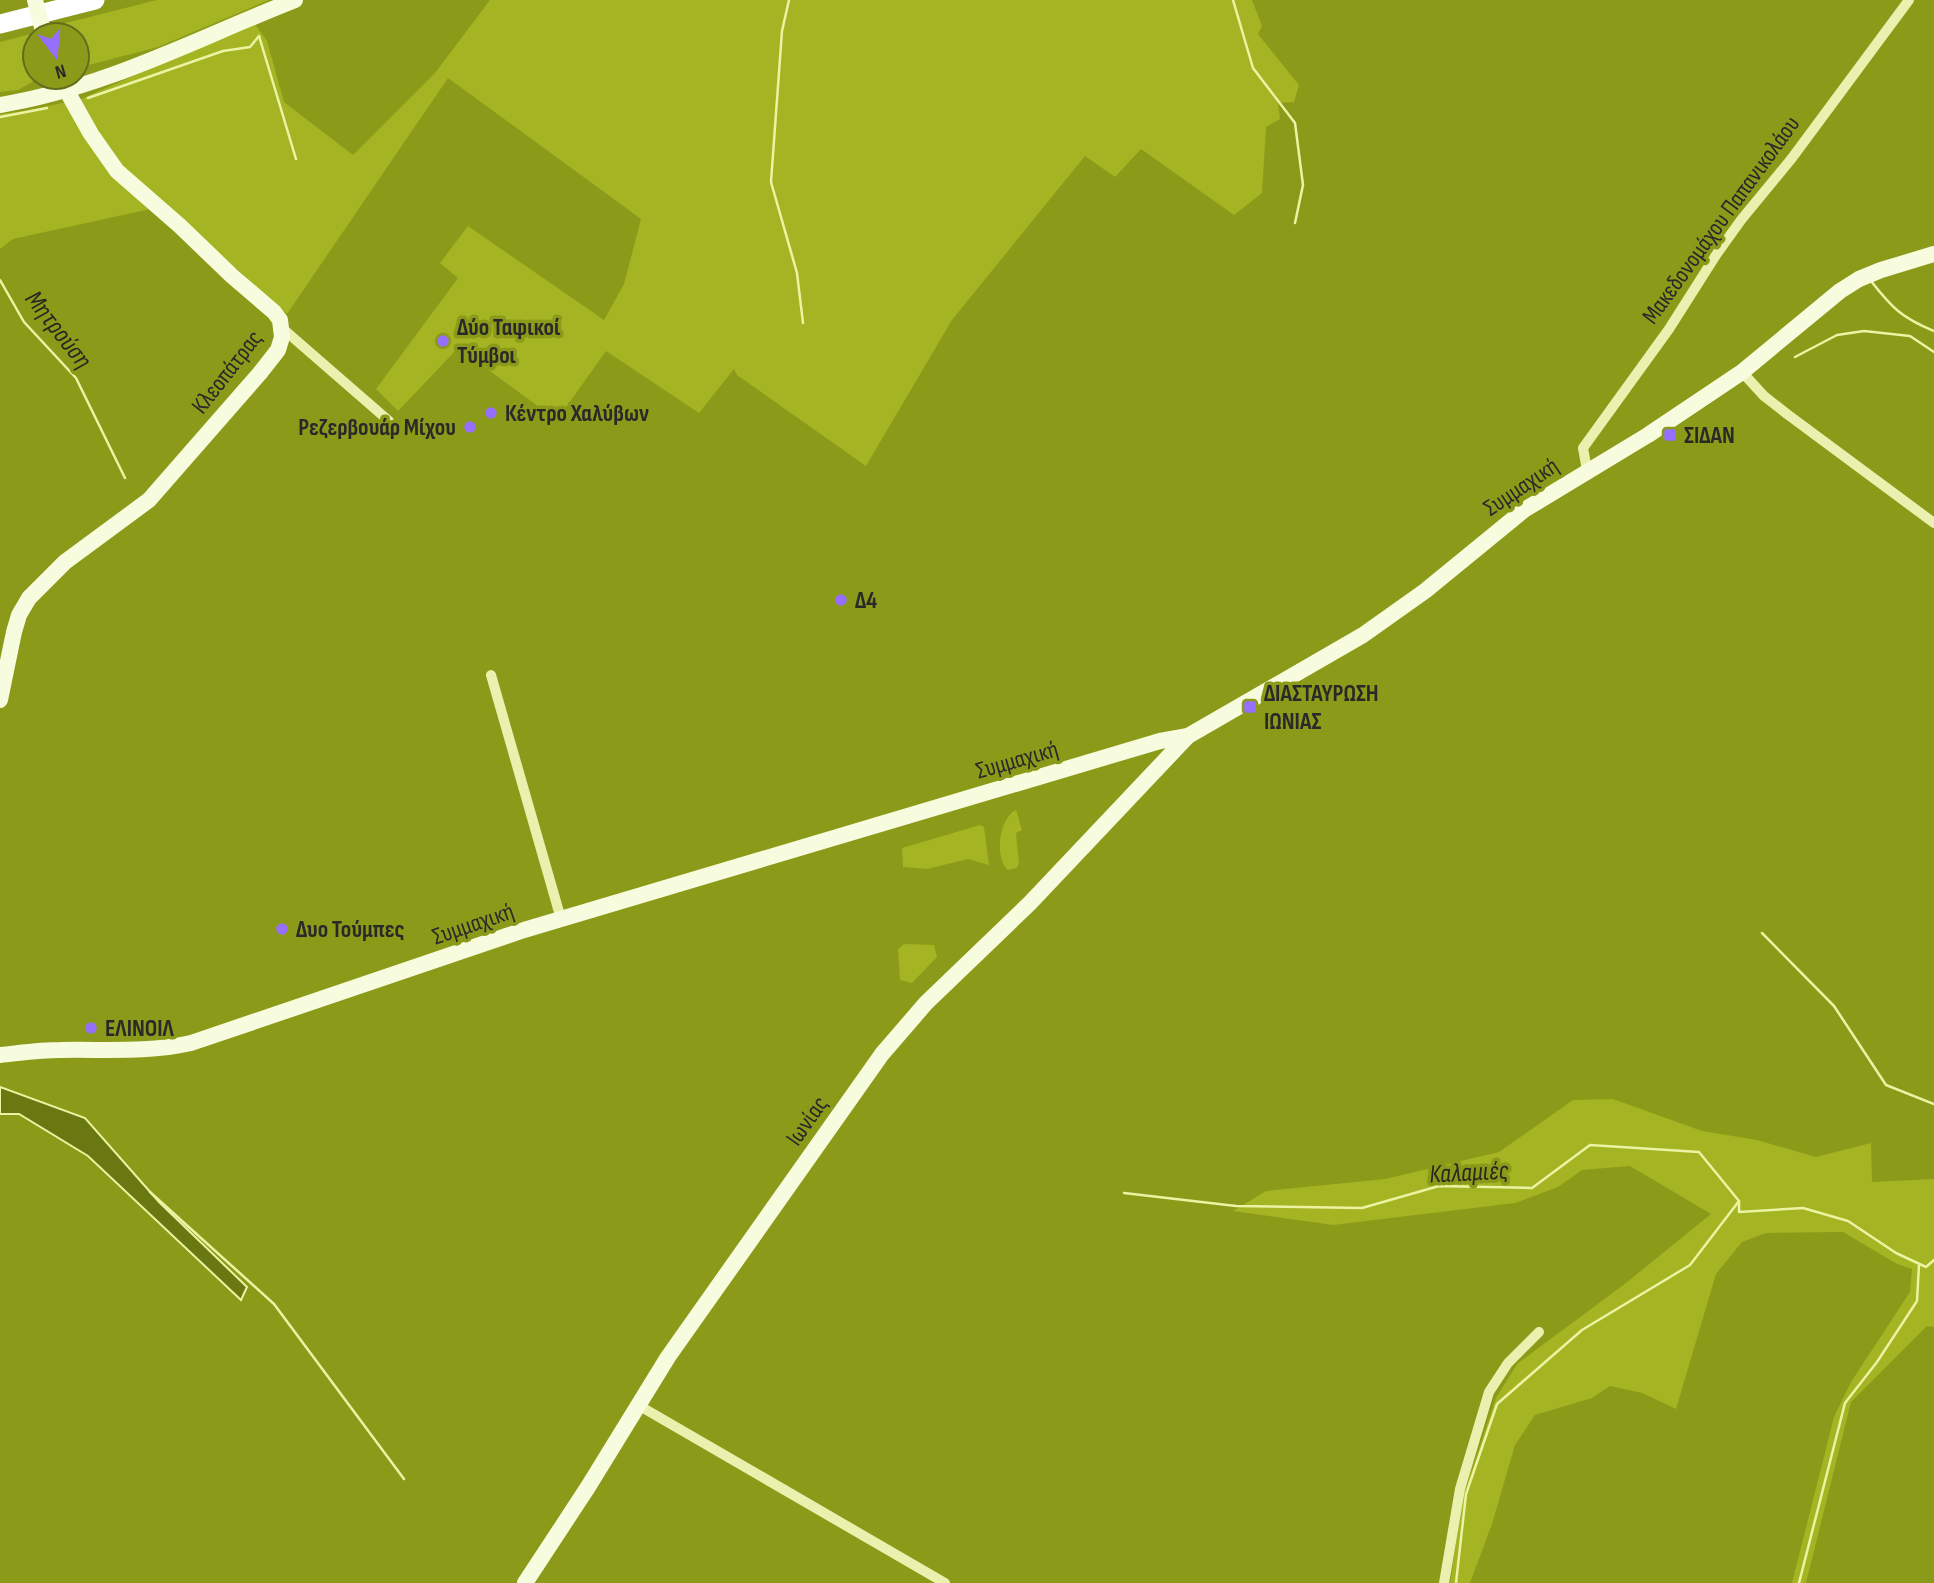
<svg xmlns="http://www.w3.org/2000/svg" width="1934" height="1583" font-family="'Sofia Sans Condensed',sans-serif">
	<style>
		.green { fill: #a4b422 }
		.water { fill: #6a7811; stroke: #ecf3a2; stroke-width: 2 }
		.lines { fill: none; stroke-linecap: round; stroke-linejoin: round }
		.stream { stroke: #ecf3a2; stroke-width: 2.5 }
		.street { stroke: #eaf1af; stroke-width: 10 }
		.secondary { stroke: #f8fcde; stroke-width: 16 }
		.highway { stroke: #fff; stroke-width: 19 }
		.secondary-bridge { stroke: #f8fcde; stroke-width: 16 }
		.poi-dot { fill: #966fff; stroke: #8b9a19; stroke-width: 2.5 }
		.labels { text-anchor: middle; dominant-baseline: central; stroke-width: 7; stroke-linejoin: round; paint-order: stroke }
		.street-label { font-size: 24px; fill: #292929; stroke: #8b9a19 }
		.poi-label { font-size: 24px; font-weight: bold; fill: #292929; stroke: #8b9a19; text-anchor: start }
		.water-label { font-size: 26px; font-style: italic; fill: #282822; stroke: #8b9a19 }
	</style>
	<rect width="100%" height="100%" fill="#8b9a19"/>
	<g class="green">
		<polygon points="157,0 269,0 158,47 77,68 77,35 60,35 58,25"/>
		<polygon points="490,0 1252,0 1262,26 1258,34 1299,85 1294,102 1278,103 1280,119 1266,127 1262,193 1234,215 1141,149 1115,177 1085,156 952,320 866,466 737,375 734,369 699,413 606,351 557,420 458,348 398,411 376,389 458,278 440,263 468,226 604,320 624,284 641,219 448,78 287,314 163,203 146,210 13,239 0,249 0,114 24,111 81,99 254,23 267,41 284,102 353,155 435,73"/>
		<polygon points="31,34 35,49 35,77 41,77 18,90 0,92 0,42"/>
		<path d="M1016,810L1022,830L1016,833L1019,863L1017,868L1008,870C994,858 999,818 1016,810Z"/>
		<polygon points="980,825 984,827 989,865 968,859 927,869 903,867 902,848"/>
		<polygon points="904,944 934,945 937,957 912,983 900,980 898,949"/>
		<polygon points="1613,1099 1702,1131 1757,1140 1816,1157 1871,1143 1872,1182 1934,1179 1934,1327 1927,1326 1851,1402 1806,1583 1792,1583 1834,1417 1851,1382 1910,1292 1912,1269 1897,1264 1843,1232 1766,1233 1742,1242 1716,1274 1676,1409 1642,1393 1610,1386 1592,1398 1535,1415 1515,1445 1492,1524 1470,1583 1450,1583 1463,1496 1496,1398 1517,1364 1626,1283 1711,1214 1630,1166 1582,1170 1558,1187 1515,1203 1333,1225 1233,1211 1266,1191 1385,1179 1499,1152 1573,1100"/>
	</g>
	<polygon class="water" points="0,1087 85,1118 159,1202 247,1287 241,1300 88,1156 19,1114 0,1114"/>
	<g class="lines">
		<g class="stream">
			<polyline points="789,0 782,31 771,182 797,273 803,323"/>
			<polyline points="1233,0 1253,68 1295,123 1303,185 1295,223"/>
			<polyline points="259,36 296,159"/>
			<polyline points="88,98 223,51 250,47 259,36"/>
			<polyline points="0,117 47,108"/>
			<polyline points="0,280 24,322 76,378 125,478"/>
			<path d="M1871,281C1892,308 1902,318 1934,331"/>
			<polyline points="1795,357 1837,335 1864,331 1910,336 1934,352"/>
			<polyline points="1762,933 1834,1006 1886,1085 1934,1104"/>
			<polyline points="150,1192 274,1304 404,1479"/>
			<polyline points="1124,1193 1236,1206 1362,1208 1439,1186 1532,1188 1590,1145 1699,1152 1739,1201 1739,1212 1803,1208 1848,1221 1896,1253 1926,1267 1934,1260"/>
			<polyline points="1456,1583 1466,1494 1497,1404 1582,1330 1690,1265 1739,1201"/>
			<polyline points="1799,1583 1845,1403 1877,1362 1917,1301 1919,1265"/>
		</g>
		<g class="street">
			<polyline points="282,328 389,421"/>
			<polyline points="1742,372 1764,396 1787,414 1934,523"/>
			<polyline points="1587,470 1583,448 1669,329 1716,255 1741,220 1792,158 1909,0"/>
			<polyline points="491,675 561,919"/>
			<polyline points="638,1405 945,1583"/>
			<polyline points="1444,1583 1460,1489 1489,1392 1508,1363 1539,1332"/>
		</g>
		<g class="secondary">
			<path d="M0,105C105,88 198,38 295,0"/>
			<polyline points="0,700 14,632 19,615 29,598 65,562 149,500 260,373 278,350 282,337 280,320 274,312 232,276 180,226 117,171 91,134 59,77"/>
			<path d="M0,1055C20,1053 40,1050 60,1050C104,1049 147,1053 191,1043L524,930L1160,741L1188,736L1363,635L1425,591L1524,510L1648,435L1742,372L1840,291L1859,279L1881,270L1934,254"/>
			<polyline points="525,1583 588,1487 668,1357 882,1054 926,1003 1030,903 1188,736"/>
		</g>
		<polyline class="highway" points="0,24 95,0"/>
		<polyline class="secondary-bridge" points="35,0 44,35"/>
	</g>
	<g class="poi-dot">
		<circle cx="443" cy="341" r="7"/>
		<circle cx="491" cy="413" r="7"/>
		<circle cx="470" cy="427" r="7"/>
		<rect x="1663" y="428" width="14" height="14" rx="3.5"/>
		<circle cx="841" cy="600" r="7"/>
		<rect x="1243" y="700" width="14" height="14" rx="3.5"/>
		<circle cx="282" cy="929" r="7"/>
		<circle cx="91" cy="1028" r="7"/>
	</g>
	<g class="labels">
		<g class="street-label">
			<text transform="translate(1721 220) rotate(-54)">Μακεδονομάχου Παπανικολάου</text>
			<text transform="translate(227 372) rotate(-52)">Κλεοπάτρας</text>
			<text transform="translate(1521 487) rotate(-34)">Συμμαχική</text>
			<text transform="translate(1017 760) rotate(-16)">Συμμαχική</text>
			<text transform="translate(473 924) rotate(-19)">Συμμαχική</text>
			<text transform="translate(807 1121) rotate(-55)">Ιωνίας</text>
		</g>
		<g class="poi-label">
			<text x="457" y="327">Δύο Ταφικοί<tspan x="457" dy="28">Τύμβοι</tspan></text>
			<text x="505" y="413">Κέντρο Χαλύβων</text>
			<text x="456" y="427" text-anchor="end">Ρεζερβουάρ Μίχου</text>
			<text x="1684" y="435">ΣΙΔΑΝ</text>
			<text x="855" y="600">Δ4</text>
			<text x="1264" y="693">ΔΙΑΣΤΑΥΡΩΣΗ<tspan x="1264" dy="28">ΙΩΝΙΑΣ</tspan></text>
			<text x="296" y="929">Δυο Τούμπες</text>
			<text x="105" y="1028">ΕΛΙΝΟΙΛ</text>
		</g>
		<g class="water-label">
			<text transform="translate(58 330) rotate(52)">Μητρούση</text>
			<text transform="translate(1469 1173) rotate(-3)">Καλαμιές</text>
		</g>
	</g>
	<g transform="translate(56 56) rotate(164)"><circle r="33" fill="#8b9a19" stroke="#646d1f" stroke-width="2"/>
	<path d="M0-5L12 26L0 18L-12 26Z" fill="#966fff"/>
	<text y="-10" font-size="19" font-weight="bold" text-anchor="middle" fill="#292929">N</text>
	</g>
</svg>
